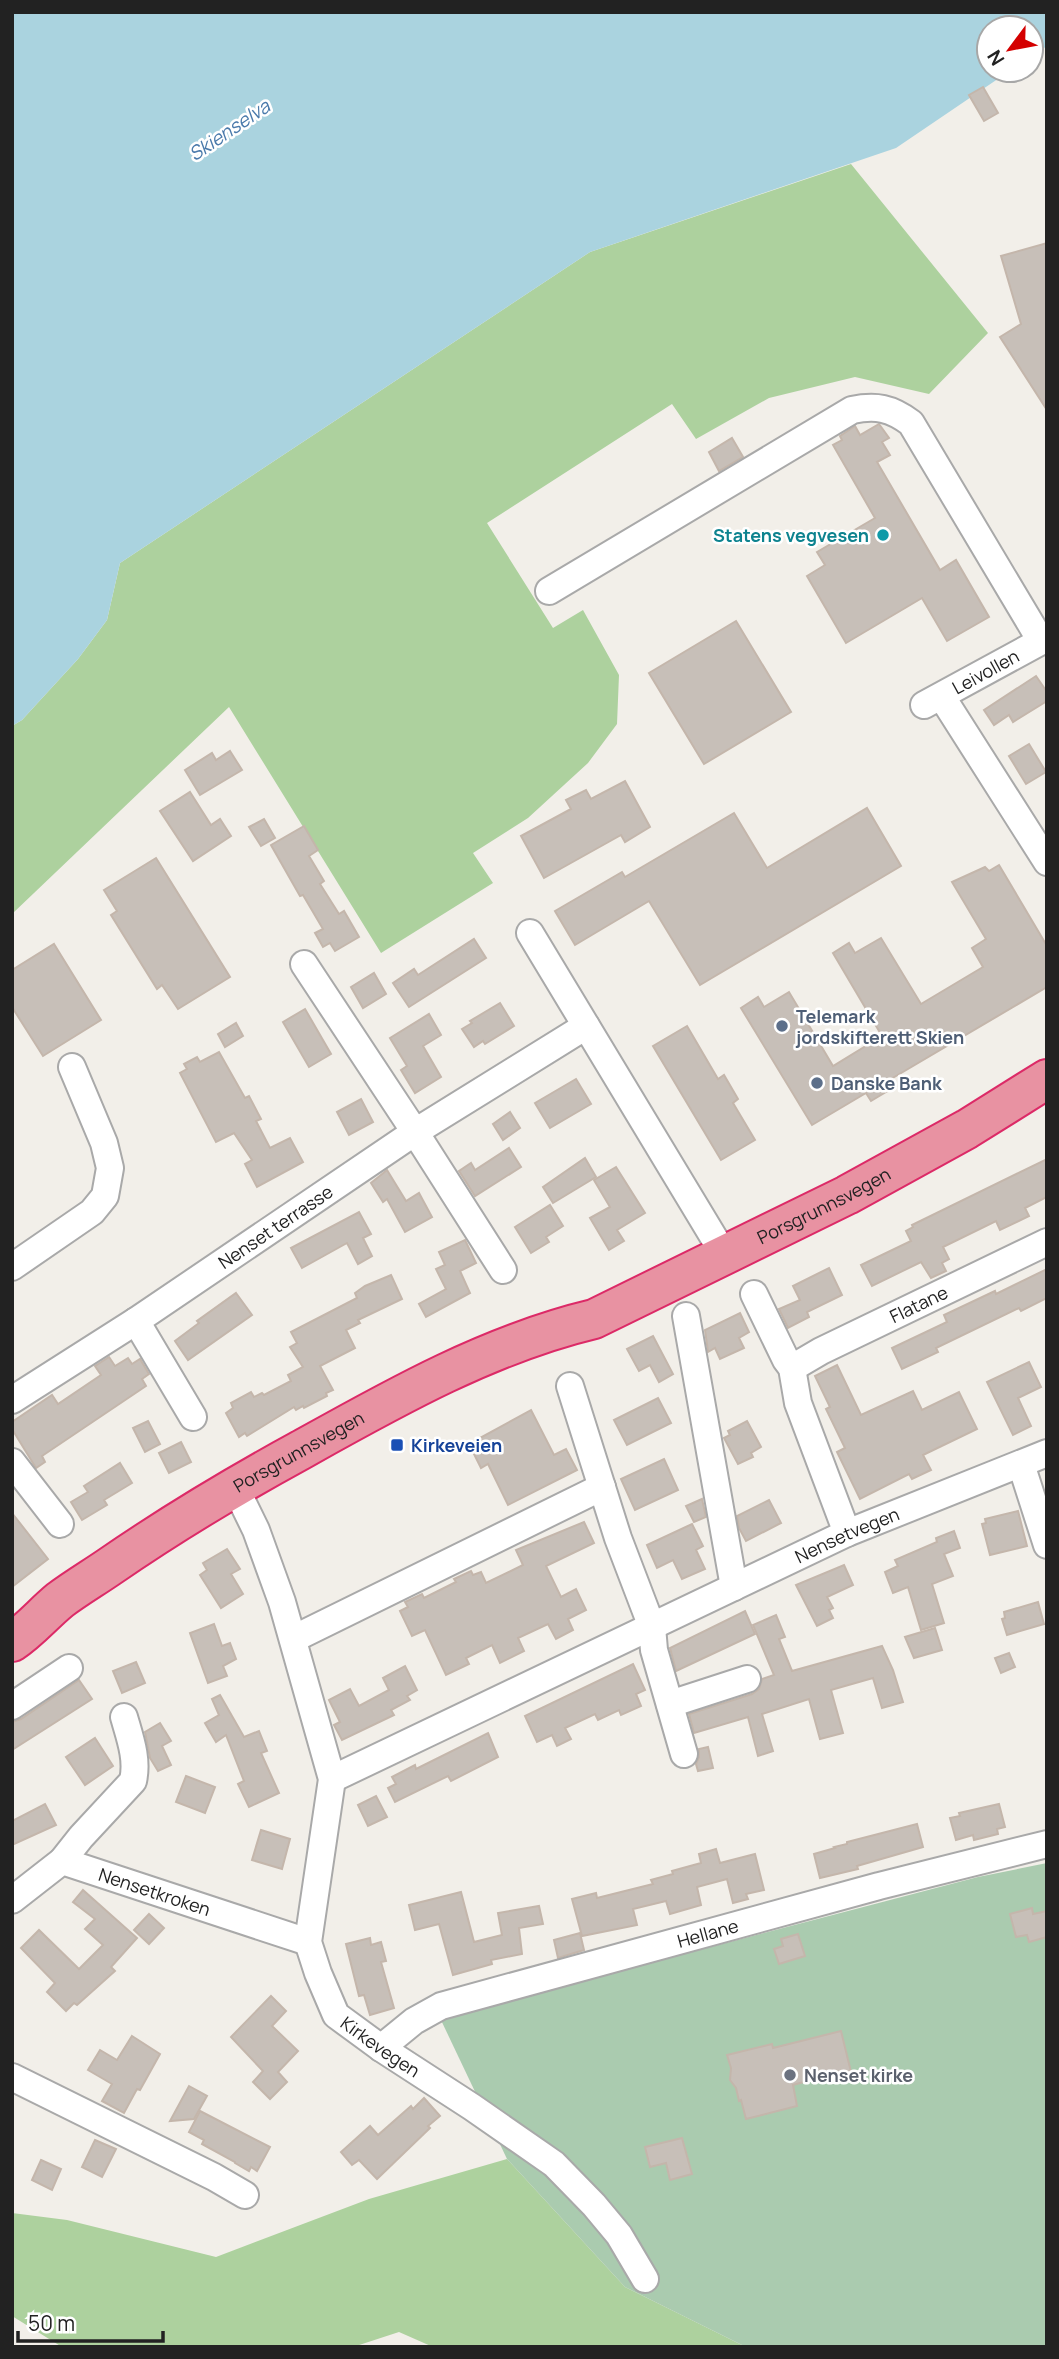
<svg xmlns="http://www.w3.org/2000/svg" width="1059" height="2359" font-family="Manrope,sans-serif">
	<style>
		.forest { fill: #add19e }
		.cemetery { fill: #aacbaf }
		.water { fill: #aad3df }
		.building { fill: #c7bfb8; stroke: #c4b6ab; stroke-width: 2 }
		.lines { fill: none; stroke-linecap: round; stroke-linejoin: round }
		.minor-casing { stroke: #a9a9a9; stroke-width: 30 }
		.highway-casing { stroke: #dc2a67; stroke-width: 42 }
		.minor { stroke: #fff; stroke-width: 26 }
		.highway { stroke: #e892a2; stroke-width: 38 }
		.culture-dot { fill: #0f9aa8; stroke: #fff; stroke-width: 2.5 }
		.service-dot { fill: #5c6f8a; stroke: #fff; stroke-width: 2.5 }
		.transit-dot { fill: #1a4fb4; stroke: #fff; stroke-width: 2.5 }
		.worship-dot { fill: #6b7280; stroke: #fff; stroke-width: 2.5 }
		.labels { text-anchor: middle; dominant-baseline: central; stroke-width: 5; stroke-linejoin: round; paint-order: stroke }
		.culture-label { font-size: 18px; font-weight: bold; fill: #0d838f; stroke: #fff; text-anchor: end }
		.street-label { font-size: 18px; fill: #222; stroke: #fff }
		.service-label { font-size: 18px; font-weight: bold; fill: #4e5e75; stroke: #fff; text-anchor: start }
		.transit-label { font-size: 18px; font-weight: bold; fill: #164399; stroke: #fff; text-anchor: start }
		.worship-label { font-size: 18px; font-weight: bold; fill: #5b616d; stroke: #fff; text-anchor: start }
		.water-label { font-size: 19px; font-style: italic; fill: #4a7aab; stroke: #fff }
	</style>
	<rect width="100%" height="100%" fill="#f2efe9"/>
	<g class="forest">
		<polygon points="851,164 988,333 929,394 855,377 769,398 696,439 672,404 487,523 553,628 583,610 619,675 617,724 588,763 528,818 473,853 493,883 381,953 229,707 12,914 12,726 22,720 78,659 107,620 120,563 590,252"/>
		<polygon points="507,2159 625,2287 746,2347 433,2347 399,2332 353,2347 62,2347 12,2316 12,2213 67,2220 216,2257 369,2199"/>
	</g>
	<polygon class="cemetery" points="1047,1863 1047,2347 746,2347 625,2287 507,2159 440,2018 978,1877"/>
	<polygon class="water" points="12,12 1047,12 1047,46 1031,57 1031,28 989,28 989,70 1011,70 896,148 590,252 120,563 107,620 78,659 22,720 12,726"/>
	<g class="building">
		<polygon points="983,87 998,113 984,121 969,95"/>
		<polygon points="1047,243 1047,410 1000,337 1021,324 1001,256"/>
		<polygon points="879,424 889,438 882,442 890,455 877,462 940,570 956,560 989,617 947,641 922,598 846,643 807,576 825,565 817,552 875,518 833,445 842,440 840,436 855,426 860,435"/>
		<polygon points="732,438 743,457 719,471 709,452"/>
		<polygon points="736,621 791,712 704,764 649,673"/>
		<polygon points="1036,676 1047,692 1047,701 1013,722 1009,715 994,725 984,710"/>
		<polygon points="1029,744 1046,772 1026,784 1009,756"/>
		<polygon points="230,751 242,770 200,795 185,770 212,753 216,760"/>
		<polygon points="625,781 650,827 625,842 621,835 544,878 521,836 571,809 566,800 586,790 591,799"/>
		<polygon points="190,792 211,825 220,819 231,836 193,861 160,811"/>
		<polygon points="867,808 901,866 700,985 649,901 575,945 555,911 622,872 625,877 734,813 767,868"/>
		<polygon points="264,819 275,838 261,846 249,827"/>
		<polygon points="304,826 318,850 309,856 324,881 320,884 339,914 344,911 359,937 335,951 330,943 323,947 315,933 323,929 303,895 300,896 271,845"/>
		<polygon points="156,858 230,977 178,1009 162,985 157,989 111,915 117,911 104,890"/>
		<polygon points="999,865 1047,946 1047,987 891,1079 896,1086 871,1101 866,1093 812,1125 741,1008 758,997 764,1007 789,992 833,1066 882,1036 833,953 849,943 855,953 881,938 921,1004 983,967 972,948 986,939 952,882 985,867 989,871"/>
		<polygon points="474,939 486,958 409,1007 393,983 414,969 418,975"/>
		<polygon points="54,944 101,1020 43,1056 12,1007 12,970"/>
		<polygon points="374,973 386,994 363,1008 351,987"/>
		<polygon points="500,1003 514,1026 485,1044 483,1041 474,1047 462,1029 472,1023 470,1021"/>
		<polygon points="305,1009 331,1054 309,1067 283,1022"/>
		<polygon points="429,1014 441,1035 423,1046 441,1077 415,1093 401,1070 407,1066 390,1038"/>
		<polygon points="236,1023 243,1036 225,1047 218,1034"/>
		<polygon points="687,1026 718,1079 724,1075 738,1099 733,1103 755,1140 721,1160 653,1046"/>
		<polygon points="219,1052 245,1098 249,1096 261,1119 256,1121 270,1148 290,1138 303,1162 257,1187 245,1164 252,1160 234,1133 216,1142 180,1073 187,1069 184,1064 197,1057 200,1062"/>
		<polygon points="576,1079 591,1104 550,1128 535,1103"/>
		<polygon points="361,1099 373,1122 349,1135 337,1112"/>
		<polygon points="510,1112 520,1128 503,1140 493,1124"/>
		<polygon points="509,1148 521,1167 475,1196 459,1171 471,1163 475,1170"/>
		<polygon points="585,1158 596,1177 553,1203 543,1187"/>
		<polygon points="1047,1159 1047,1197 1025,1208 1029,1216 1000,1230 996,1221 943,1247 949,1259 942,1263 946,1271 931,1278 921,1262 872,1286 861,1265 911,1241 906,1231 913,1227 912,1225"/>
		<polygon points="616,1167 645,1213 617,1230 624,1241 609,1250 590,1218 610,1207 594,1180"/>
		<polygon points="387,1170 406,1201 419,1193 432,1217 405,1232 387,1199 383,1202 371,1183"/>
		<polygon points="550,1205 563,1226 546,1237 549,1242 531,1253 515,1227"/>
		<polygon points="359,1212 371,1234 363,1238 372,1256 358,1264 347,1243 302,1268 291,1248"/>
		<polygon points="465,1240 476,1263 460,1271 470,1293 426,1317 419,1304 446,1289 436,1269 445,1265 439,1252"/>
		<polygon points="829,1268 842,1295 807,1312 809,1317 788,1328 779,1309 800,1300 793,1286"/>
		<polygon points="1047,1269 1047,1298 1021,1311 1019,1308 936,1348 938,1352 902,1369 892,1348 947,1322 944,1315 995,1291 996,1294"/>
		<polygon points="391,1275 402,1299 358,1320 360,1323 346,1330 355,1348 320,1366 333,1390 326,1393 327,1396 304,1408 303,1406 296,1410 294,1407 247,1436 245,1433 239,1437 226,1413 233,1408 231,1403 251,1392 254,1397 262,1393 264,1395 291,1381 288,1375 303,1367 290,1347 297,1343 291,1332 357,1298 355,1293 365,1286"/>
		<polygon points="236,1293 252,1315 188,1360 175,1341 199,1323 197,1321"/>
		<polygon points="740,1313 749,1332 739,1338 744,1348 720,1359 715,1348 708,1352 705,1330"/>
		<polygon points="653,1336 673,1374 659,1382 650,1365 639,1371 627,1349"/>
		<polygon points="109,1357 115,1366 128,1358 132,1364 140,1359 149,1374 142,1379 146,1386 42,1456 45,1462 36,1468 12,1429 12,1422 52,1395 58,1404 101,1375 95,1366"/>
		<polygon points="1029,1362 1041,1387 1018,1398 1031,1426 1013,1435 987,1382"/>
		<polygon points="837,1365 861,1415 913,1391 922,1410 959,1392 977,1429 923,1455 931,1470 912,1479 909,1474 860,1499 837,1452 845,1448 826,1409 830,1407 815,1376"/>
		<polygon points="658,1398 671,1423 627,1445 614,1420"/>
		<polygon points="531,1410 554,1455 566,1449 577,1470 508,1505 488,1464 481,1468 469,1444"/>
		<polygon points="148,1421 160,1444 145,1452 133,1428"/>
		<polygon points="747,1421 761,1447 751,1453 753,1457 738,1464 724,1438 730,1435 728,1431"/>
		<polygon points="181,1442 191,1462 169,1473 159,1453"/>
		<polygon points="664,1459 678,1490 635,1510 621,1479"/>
		<polygon points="120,1463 132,1483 104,1500 107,1505 82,1520 71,1502 88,1492 84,1486"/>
		<polygon points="702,1499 706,1517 694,1522 686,1506"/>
		<polygon points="769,1500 781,1523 746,1541 739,1528 737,1516"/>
		<polygon points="1018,1511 1027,1546 990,1555 982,1524 986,1523 985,1519"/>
		<polygon points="12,1513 48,1559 12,1587"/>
		<polygon points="584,1522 594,1543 546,1566 561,1597 576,1589 586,1610 568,1619 573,1630 556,1639 548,1624 518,1638 524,1651 500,1663 492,1645 466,1658 469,1664 446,1675 425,1630 412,1636 400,1611 408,1607 405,1602 422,1594 424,1598 456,1582 454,1579 471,1571 473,1575 481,1572 486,1583 523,1565 516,1550"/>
		<polygon points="692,1524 703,1546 696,1550 705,1569 682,1579 673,1560 657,1568 647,1545"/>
		<polygon points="954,1531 960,1548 944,1554 953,1576 932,1584 944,1623 921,1630 908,1587 893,1593 885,1572 898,1566 895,1560 937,1542 936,1538"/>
		<polygon points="227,1549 240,1569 231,1574 243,1594 221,1608 200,1575 207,1570 203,1563"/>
		<polygon points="844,1565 853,1585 827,1597 833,1608 829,1610 833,1618 817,1626 796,1585"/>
		<polygon points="1038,1602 1044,1624 1007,1635 1002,1619 1005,1618 1004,1612"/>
		<polygon points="745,1611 755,1634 676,1671 670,1648"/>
		<polygon points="776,1615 785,1637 779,1639 792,1671 882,1646 893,1670 903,1702 882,1708 873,1678 831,1690 843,1733 820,1739 809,1699 762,1714 773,1751 758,1756 748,1717 694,1733 689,1714 752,1694 759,1689 762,1679 774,1675 753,1625"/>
		<polygon points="214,1624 222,1646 230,1643 236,1659 223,1666 227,1676 208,1683 190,1633"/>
		<polygon points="935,1628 942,1650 914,1658 905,1637"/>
		<polygon points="1009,1653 1015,1667 1001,1673 995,1658"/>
		<polygon points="136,1662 145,1683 122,1693 113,1671"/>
		<polygon points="633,1664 645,1690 636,1694 641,1706 621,1715 619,1710 598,1720 595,1714 565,1728 571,1739 557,1746 552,1735 537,1742 525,1716"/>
		<polygon points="405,1666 417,1690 407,1696 410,1700 391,1710 394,1715 342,1740 334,1725 340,1722 329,1700 350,1689 359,1706 389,1690 383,1678"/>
		<polygon points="79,1680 92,1699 12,1750 12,1722 21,1719"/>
		<polygon points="220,1695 244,1737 259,1731 267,1751 261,1753 279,1793 249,1807 238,1784 244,1781 226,1735 216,1742 205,1723 219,1715 212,1699"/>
		<polygon points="160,1723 171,1741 162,1746 171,1765 158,1771 150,1758 145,1732"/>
		<polygon points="488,1733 498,1757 451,1781 448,1776 395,1802 388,1788 396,1784 392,1777 415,1765 416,1769"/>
		<polygon points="95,1738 113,1766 85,1785 66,1757"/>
		<polygon points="708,1747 713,1768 698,1771 696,1764 699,1757 699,1749"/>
		<polygon points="186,1776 215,1787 205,1813 176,1802"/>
		<polygon points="376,1796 387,1817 368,1826 358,1805"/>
		<polygon points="45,1804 56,1825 12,1845 12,1821"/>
		<polygon points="999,1804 1005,1827 997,1829 998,1834 974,1840 973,1835 956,1840 950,1818 960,1816 959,1813"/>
		<polygon points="917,1824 923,1847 857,1866 858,1869 820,1878 814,1854 835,1848 834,1847 847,1844 847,1842"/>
		<polygon points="261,1830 290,1839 282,1869 252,1860"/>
		<polygon points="716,1849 720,1863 755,1854 764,1890 746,1894 748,1899 733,1903 727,1879 697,1887 701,1905 670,1914 666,1901 633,1909 637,1925 582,1936 572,1899 596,1893 597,1898 653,1884 651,1880 673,1874 672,1871 701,1863 699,1854"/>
		<polygon points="83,1890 137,1938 111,1967 115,1971 77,2005 74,2003 66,2011 47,1992 55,1983 21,1948 39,1930 79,1969 103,1945 85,1929 95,1919 73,1902"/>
		<polygon points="461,1892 474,1942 502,1935 498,1913 539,1906 543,1924 519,1928 522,1954 491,1960 492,1964 453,1975 439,1924 415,1930 409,1905"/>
		<polygon points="1032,1908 1033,1914 1047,1911 1047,1937 1029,1942 1027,1935 1016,1937 1010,1914"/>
		<polygon points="149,1914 164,1928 149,1944 134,1930"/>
		<polygon points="580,1933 584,1950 558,1958 554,1940"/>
		<polygon points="798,1934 805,1956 779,1964 774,1949 783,1946 781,1939"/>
		<polygon points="370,1938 371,1945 381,1942 386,1961 381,1962 394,2008 370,2015 364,1995 359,1996 346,1944"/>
		<polygon points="271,1996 286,2011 272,2026 298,2051 278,2072 287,2082 270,2099 253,2082 263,2071 231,2037"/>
		<polygon points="841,2031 852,2076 826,2082 825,2076 793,2085 797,2106 746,2119 741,2100 739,2101 736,2088 730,2080 731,2068 727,2055 772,2044 773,2048"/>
		<polygon points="132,2036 160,2054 140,2090 137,2089 124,2113 102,2101 112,2084 88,2070 100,2050 117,2060"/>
		<polygon points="189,2086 207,2096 194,2119 170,2121"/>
		<polygon points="424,2098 440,2116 428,2126 430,2128 377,2179 359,2160 352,2165 341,2152 370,2126 378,2135 411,2106 413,2109"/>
		<polygon points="200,2111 270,2147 257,2171 251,2167 249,2171 235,2163 235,2162 202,2144 204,2140 189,2132"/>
		<polygon points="682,2138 692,2174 670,2180 666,2163 650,2167 645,2147"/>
		<polygon points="95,2140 116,2149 102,2177 82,2167"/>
		<polygon points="41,2160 61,2169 52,2190 32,2180"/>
	</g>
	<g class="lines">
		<g class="minor-casing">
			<g id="minor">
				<path d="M549,591L852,410C876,405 891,408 911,423L1041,641"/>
				<polyline points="942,697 1047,862"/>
				<path id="s1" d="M924,705L1047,638"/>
				<polyline points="530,933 725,1256"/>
				<polyline points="304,964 415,1132 586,1026"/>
				<polyline points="12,1267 92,1212 105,1196 110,1168 104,1143 72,1067"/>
				<polyline points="754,1294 786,1360 792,1368 798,1403 847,1533"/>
				<polyline points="686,1316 734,1587"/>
				<path id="s2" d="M792,1368L821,1351L1047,1242"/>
				<polyline points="570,1386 618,1538 652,1627 654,1650 684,1754"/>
				<polyline points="12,1400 136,1321"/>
				<path id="s3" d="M193,1417L136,1321L415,1132L503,1270"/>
				<polyline points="12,1462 60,1524"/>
				<polyline points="1021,1464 1047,1545"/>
				<path id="s4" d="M235,1487L256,1530L282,1602L332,1779L308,1942L318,1973L336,2015L381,2048L472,2107L554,2164L594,2205L619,2235L645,2279"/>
				<polyline points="293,1639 602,1487"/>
				<polyline points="670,1704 747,1679"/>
				<polyline points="12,1706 69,1668"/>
				<path id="s5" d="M332,1779L847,1533L1047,1453"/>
				<path d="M62,1861L81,1837L133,1781C138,1759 130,1738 124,1717"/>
				<path id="s6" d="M12,1900L62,1861L308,1942"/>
				<path id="s7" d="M381,2048L414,2021L441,2006L879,1886L1047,1844"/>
				<polyline points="12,2077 214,2177 245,2195"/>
			</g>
		</g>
		<g class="highway-casing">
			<g id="highway">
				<path id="s8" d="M12,1642C30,1630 43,1614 60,1600C76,1588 93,1578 109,1567C170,1525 233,1487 299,1451C392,1399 489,1344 594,1319L847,1195L967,1129L1047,1079"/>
			</g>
		</g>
		<use href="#minor" class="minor"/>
		<use href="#highway" class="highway"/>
	</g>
	<circle class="culture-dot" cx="883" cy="535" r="7"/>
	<g class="service-dot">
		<circle cx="782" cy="1026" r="7"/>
		<circle cx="817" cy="1083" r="7"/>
	</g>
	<rect class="transit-dot" x="390" y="1438" width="14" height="14" rx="3.5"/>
	<circle class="worship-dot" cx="790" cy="2075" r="7"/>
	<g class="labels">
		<g class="culture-label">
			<text x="869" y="535">Statens vegvesen</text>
		</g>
		<g class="street-label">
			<text stroke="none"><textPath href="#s1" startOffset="70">Leivollen</textPath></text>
			<text stroke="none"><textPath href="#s8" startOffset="926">Porsgrunnsvegen</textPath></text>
			<text stroke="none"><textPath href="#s3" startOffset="280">Nenset terrasse</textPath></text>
			<text stroke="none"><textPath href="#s2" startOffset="142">Flatane</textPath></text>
			<text stroke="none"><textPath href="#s8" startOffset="345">Porsgrunnsvegen</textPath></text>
			<text stroke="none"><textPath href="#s5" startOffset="570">Nensetvegen</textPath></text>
			<text stroke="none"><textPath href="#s6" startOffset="161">Nensetkroken</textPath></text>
			<text stroke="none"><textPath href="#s7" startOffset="350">Hellane</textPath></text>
			<text stroke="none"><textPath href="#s4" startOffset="606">Kirkevegen</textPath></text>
		</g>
		<g class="service-label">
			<text x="796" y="1016">Telemark<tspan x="796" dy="21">jordskifterett Skien</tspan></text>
			<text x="831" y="1083">Danske Bank</text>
		</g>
		<g class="transit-label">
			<text x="411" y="1445">Kirkeveien</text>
		</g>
		<g class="worship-label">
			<text x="804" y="2075">Nenset kirke</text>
		</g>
		<g class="water-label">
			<text transform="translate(229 130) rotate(-34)">Skienselva</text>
		</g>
	</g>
	<rect width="1059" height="2359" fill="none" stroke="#222222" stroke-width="28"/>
	<g transform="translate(1010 49) rotate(238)"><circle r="33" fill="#ffffff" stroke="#a7a7a7" stroke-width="2"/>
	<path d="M0-5L12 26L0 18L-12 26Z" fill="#d40000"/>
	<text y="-10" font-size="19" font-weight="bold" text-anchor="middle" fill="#222222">N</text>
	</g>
	<path d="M18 2331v10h145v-10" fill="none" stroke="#222222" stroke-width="3.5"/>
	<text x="28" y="2331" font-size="21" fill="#222222" stroke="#ffffff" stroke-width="5" paint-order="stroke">50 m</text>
</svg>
